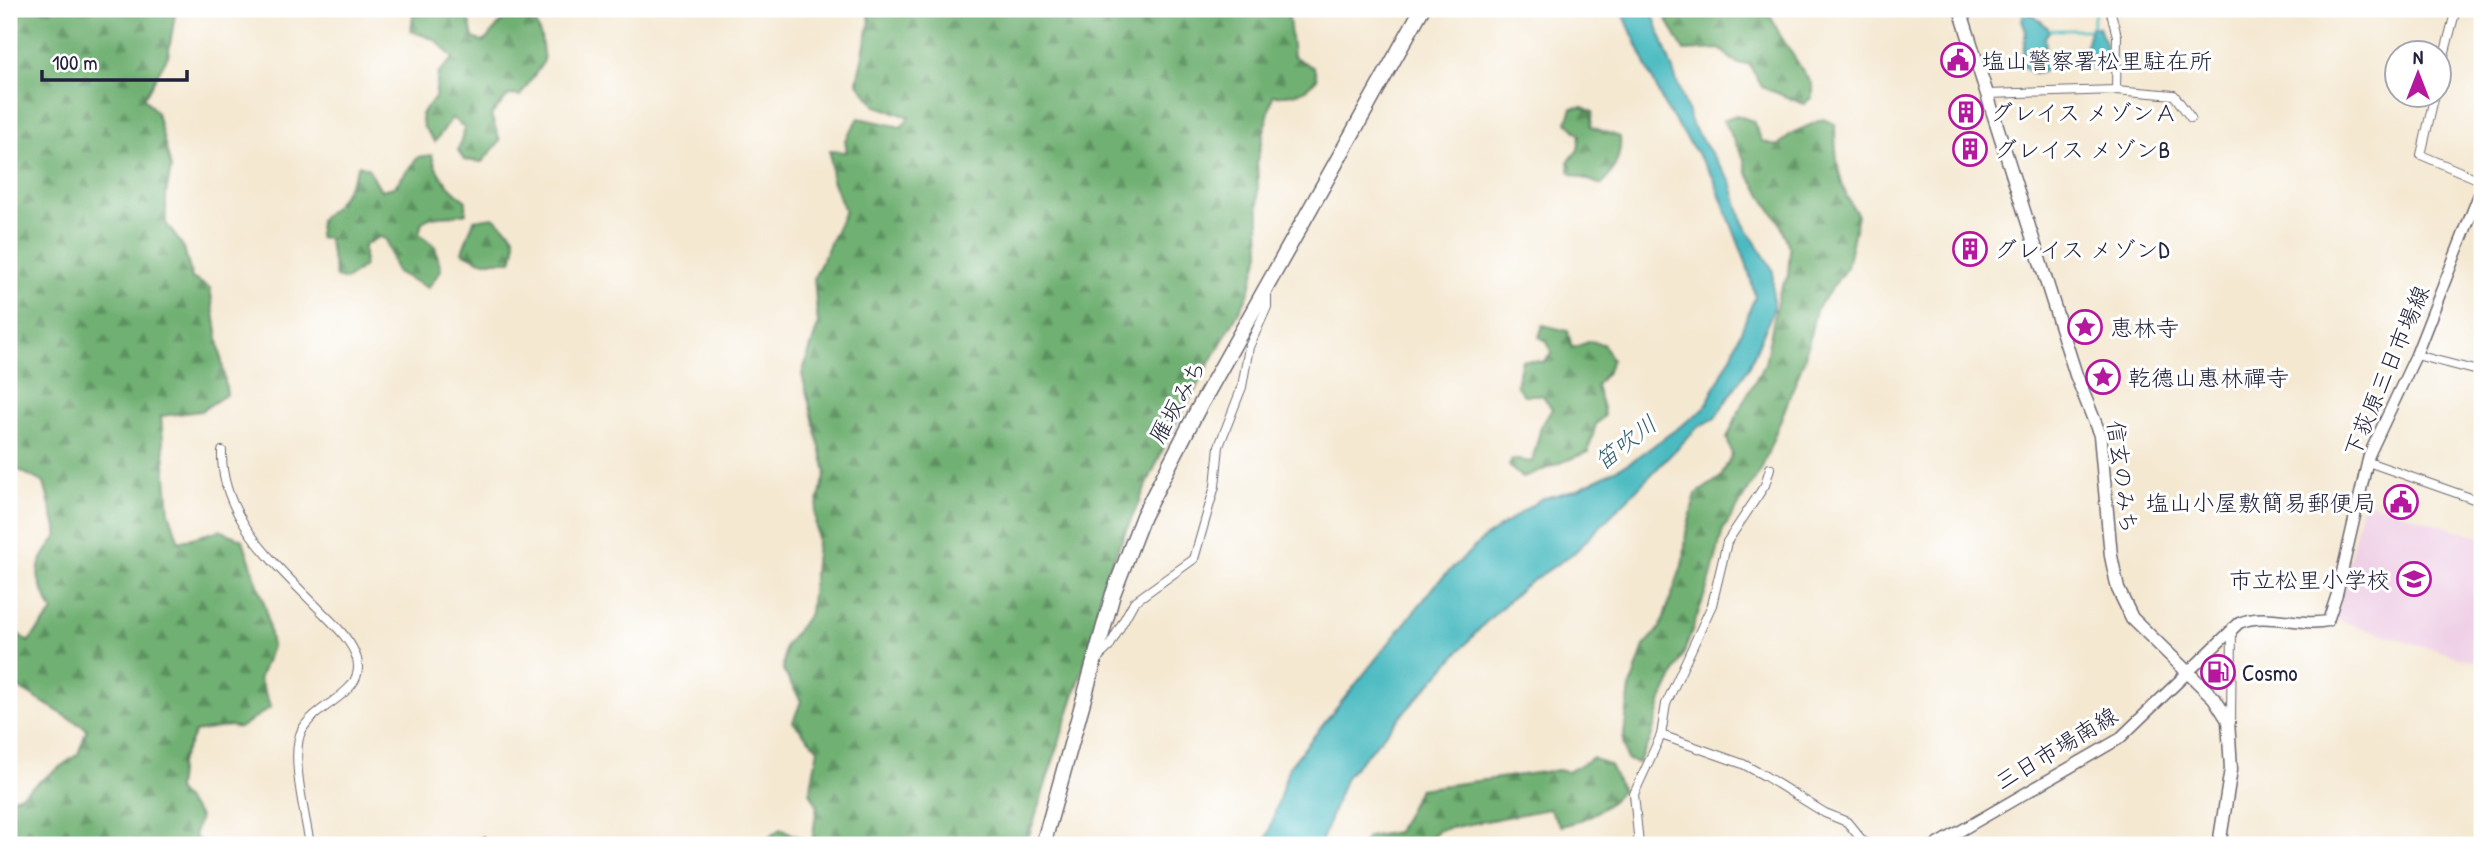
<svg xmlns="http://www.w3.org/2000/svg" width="2491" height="854" font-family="'Patrick Hand','Klee One',sans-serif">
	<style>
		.built { fill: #efd0e6 }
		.forest { fill: url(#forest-firs); stroke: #486956; stroke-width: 2 }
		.water { fill: #4cbbc1; stroke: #376e7e; stroke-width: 2 }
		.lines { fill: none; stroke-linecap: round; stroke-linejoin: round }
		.stream { stroke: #4cbbc1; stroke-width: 2.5 }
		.street-casing { stroke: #6c6770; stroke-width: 10 }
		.secondary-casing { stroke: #6c6770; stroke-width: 13 }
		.primary-casing { stroke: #6c6770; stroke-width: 15 }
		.highway-casing { stroke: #6c6770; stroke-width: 17 }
		.street { stroke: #fff; stroke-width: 8 }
		.secondary { stroke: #fff; stroke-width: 10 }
		.primary { stroke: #fff; stroke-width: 12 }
		.highway { stroke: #fff; stroke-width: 14 }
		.labels { text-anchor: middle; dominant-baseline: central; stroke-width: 6; stroke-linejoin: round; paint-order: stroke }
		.poi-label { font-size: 23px; fill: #22223b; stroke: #fff; text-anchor: start }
		.street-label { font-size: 23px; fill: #22223b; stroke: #fff }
		.water-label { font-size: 24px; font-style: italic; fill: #335f71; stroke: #fff }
	</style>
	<defs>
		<pattern id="forest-firs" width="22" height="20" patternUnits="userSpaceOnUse" patternTransform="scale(1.75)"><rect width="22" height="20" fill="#6fb072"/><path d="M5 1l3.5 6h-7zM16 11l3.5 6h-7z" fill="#5b8f5f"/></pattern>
	</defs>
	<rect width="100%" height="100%" fill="#fff"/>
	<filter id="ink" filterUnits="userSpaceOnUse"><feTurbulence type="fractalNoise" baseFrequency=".0143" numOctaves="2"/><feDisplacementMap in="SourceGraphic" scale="14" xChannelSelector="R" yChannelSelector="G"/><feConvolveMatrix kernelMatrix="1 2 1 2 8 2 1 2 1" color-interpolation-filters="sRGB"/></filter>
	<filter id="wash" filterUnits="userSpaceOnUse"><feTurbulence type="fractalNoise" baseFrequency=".00686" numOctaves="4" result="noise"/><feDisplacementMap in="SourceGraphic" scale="28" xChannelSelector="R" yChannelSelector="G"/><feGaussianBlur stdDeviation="1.57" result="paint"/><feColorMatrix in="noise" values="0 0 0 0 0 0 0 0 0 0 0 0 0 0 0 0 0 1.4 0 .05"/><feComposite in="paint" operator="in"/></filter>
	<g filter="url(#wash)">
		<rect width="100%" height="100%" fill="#f4e8d1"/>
		<polygon class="built" points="2363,501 2482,538 2482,638 2476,662 2336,620"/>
		<g class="forest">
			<path d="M9,9H176L168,56L144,98L157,113L171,168L166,194V223L184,248L192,278L210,288L227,394L201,411L161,416L169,512L179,542L220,530L243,540L266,609L272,647L259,679L271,707L240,728L230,726L195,732L180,763L177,790L200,817L194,836L204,845H9V799L19,796L78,754L87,729L9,682V626L28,642L53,612C34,574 31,571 58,535L44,483L9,465Z"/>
			<polygon points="422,9 460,9 468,15 473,38 484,42 503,20 505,9 531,9 541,37 544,61 520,96 509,95 491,115 500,141 482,162 464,160 458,150 465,128 452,118 435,142 423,126 421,114 435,98 438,74 453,58 436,40 411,31 413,15"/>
			<path d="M866,9H1288L1293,56L1314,68L1317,79C1303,94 1292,96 1273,95L1257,160L1260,253L1248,295L1167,440L1103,582L1089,650L1026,845H728L732,840L762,843L780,829L812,843L817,805L810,792L818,749L793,722L801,701L783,670L785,646L810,613L817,543L815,513L826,472L802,374L818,325L814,278L845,211L832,180L830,151L847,152L845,140L859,118L901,127L909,117L876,106L857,82L870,21Z"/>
			<polygon points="1661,9 1767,9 1780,35 1812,85 1812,97 1804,104 1762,87 1749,64 1737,64 1720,49 1684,51"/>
			<path d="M1583,107L1593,112L1591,127L1620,137C1622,156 1614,171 1602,185L1570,173L1568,162L1578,150L1580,135L1567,122L1572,108Z"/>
			<path d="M1736,115L1753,121L1762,141L1777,146L1792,133L1823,119L1835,124C1835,155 1838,190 1858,215L1847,267L1816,310L1804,360L1761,470L1723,530L1711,577L1684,653L1662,700L1650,741L1638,763L1627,760L1623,743L1630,688L1644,646L1660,628L1684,560L1686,533L1696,494L1721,477L1732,454L1727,438L1742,404L1765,363L1779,292L1788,276L1790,249L1780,223L1747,173L1744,159L1723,120Z"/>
			<path d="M432,155C436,175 450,188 466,201V213C450,218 437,212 422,222L419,234L435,246L441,270L428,288L396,272L386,239L379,237L364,245V266L346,280L336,277L328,237L319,238L320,219C339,206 350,185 359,165L368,168L381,190L394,187L418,157Z"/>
			<path d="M493,217C513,234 520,234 512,261H481L462,252L474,220Z"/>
			<path d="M1543,325L1568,331L1572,348L1591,341L1603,344L1612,359L1608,371L1596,385C1598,397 1604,404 1604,416L1596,424L1588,452L1522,478L1509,466L1512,459L1532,462L1541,427L1552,409L1542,395H1524L1516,385L1522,360L1545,362L1551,353L1547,341L1539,337Z"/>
			<path d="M1592,758L1610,765L1622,791C1604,810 1587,820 1561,826L1549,809L1439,830L1424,845H1362L1368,837L1397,832L1419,789L1558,770L1568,772Z"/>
		</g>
		<g class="water">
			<polygon points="1621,9 1651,9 1693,127 1731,182 1743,223 1773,270 1773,310 1750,365 1715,418 1697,428 1575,552 1522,588 1483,625 1346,777 1320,845 1265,845 1289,767 1438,582 1484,538 1541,499 1578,489 1631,462 1704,409 1732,354 1755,296 1747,265 1713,177 1664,105"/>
			<polygon points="2034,15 2050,30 2045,37 2047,66 2043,72 2032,73 2021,65 2026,31 2022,20 2024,15"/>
			<path d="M2091,27H2099C2104,43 2114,58 2098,71L2091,68L2086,46Z"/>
		</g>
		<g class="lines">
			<g class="stream">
				<polyline points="2023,9 2023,16"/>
				<polyline points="2092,27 2096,9"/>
				<polyline points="2050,30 2089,30"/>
			</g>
		</g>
	</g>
	<g filter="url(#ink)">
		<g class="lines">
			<g class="street-casing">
				<g id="street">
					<polyline points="2110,9 2117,36 2116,90"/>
					<polyline points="2438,79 2456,9"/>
					<polyline points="1988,94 2116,90 2174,95 2191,118"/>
					<polyline points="2435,94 2421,155 2482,181"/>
					<polyline points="2416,355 2482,372"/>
					<path d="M222,451C220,519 279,567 323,613C336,626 352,641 357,659C366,694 316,703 302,730C289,754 306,817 310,845"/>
					<polyline points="2368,462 2482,502"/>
					<polyline points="1094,661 1109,647 1134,602 1194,559 1215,486 1219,446 1242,387 1249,347 1267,307 1267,290"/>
					<polyline points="2231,722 2232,627"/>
					<polyline points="1661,735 1666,704 1712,605 1727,542 1765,485 1770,468"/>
					<polyline points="480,845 486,842"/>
					<polyline points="1639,845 1634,794 1661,735 1743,764 1765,776 1825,813 1847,822 1866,845"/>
				</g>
			</g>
			<g class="secondary-casing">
				<path id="secondary" d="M1936,845L2119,739L2239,623C2266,611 2299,627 2328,621L2337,594L2369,455L2416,355L2482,187"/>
			</g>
			<g class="primary-casing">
				<polyline id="primary" points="1960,9 2076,375 2100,435 2111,556 2118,589 2132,618 2214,698 2228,720 2231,769 2219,845"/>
			</g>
			<g class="highway-casing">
				<polyline id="highway" points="1043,845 1113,594 1143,516 1197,411 1422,9"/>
			</g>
			<use href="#street" class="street"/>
			<use href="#secondary" class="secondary"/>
			<use href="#primary" class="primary"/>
			<use href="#highway" class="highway"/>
		</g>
	</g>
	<defs>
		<g id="civic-ring" transform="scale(1.75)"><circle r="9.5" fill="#fff" stroke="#b5179e" stroke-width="1.5"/><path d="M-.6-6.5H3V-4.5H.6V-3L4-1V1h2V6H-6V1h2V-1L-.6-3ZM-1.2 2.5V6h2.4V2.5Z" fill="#b5179e"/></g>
		<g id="building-ring" transform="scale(1.75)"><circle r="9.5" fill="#fff" stroke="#b5179e" stroke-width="1.5"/><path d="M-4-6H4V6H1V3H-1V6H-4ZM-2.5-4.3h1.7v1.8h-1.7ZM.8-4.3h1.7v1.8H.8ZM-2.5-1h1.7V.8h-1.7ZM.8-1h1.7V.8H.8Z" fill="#b5179e"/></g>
		<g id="sight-ring" transform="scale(1.75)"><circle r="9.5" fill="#fff" stroke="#b5179e" stroke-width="1.5"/><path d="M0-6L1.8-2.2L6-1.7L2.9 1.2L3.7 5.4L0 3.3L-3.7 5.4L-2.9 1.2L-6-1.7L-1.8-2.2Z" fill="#b5179e"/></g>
		<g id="school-ring" transform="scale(1.75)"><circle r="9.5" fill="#fff" stroke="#b5179e" stroke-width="1.5"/><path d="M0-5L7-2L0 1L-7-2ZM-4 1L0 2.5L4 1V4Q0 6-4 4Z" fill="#b5179e"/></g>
		<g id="fuel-ring" transform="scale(1.75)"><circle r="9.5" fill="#fff" stroke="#b5179e" stroke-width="1.5"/><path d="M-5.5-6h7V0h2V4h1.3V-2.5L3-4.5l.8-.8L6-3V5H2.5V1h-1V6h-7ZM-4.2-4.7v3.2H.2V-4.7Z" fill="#b5179e"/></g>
	</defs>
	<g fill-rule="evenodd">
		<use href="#civic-ring" x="1958" y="60"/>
		<use href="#building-ring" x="1966" y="112"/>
		<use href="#building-ring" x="1970" y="149"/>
		<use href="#building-ring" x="1970" y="249"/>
		<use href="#sight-ring" x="2085" y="327"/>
		<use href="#sight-ring" x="2103" y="377"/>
		<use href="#civic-ring" x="2401" y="502"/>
		<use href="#school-ring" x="2414" y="579"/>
		<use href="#fuel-ring" x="2218" y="672"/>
	</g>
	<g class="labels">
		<g class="poi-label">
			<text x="1982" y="60">塩山警察署松里駐在所</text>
			<text x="1990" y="112">グレイス メゾンＡ</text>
			<text x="1994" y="149">グレイス メゾンB</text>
			<text x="1994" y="249">グレイス メゾンD</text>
			<text x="2110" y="327">恵林寺</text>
			<text x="2128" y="377">乾德山惠林禪寺</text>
			<text x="2376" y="502" text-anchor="end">塩山小屋敷簡易郵便局</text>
			<text x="2390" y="579" text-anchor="end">市立松里小学校</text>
			<text x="2242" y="672">Cosmo</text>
		</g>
		<g class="street-label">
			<text transform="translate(2386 371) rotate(-67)">下荻原三日市場線</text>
			<text transform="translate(1177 401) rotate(-61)">雁坂みち</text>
			<text transform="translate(2123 477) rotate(83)">信玄のみち</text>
			<text transform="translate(2056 748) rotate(-31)">三日市場南線</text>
		</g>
		<g class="water-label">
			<text transform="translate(1625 442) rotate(-38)">笛吹川</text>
		</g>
	</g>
	<rect width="2491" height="854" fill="none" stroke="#fff" stroke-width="35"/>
	<g transform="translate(2418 74)"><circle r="33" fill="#ffffff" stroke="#a7a7b1" stroke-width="2"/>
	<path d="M0-5L12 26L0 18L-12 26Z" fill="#b5179e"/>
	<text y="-10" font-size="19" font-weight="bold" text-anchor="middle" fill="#22223b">N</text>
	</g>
	<path d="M42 70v10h145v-10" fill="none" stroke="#22223b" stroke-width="3.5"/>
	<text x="52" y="70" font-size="21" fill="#22223b" stroke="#ffffff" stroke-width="5" paint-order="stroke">100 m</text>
</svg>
